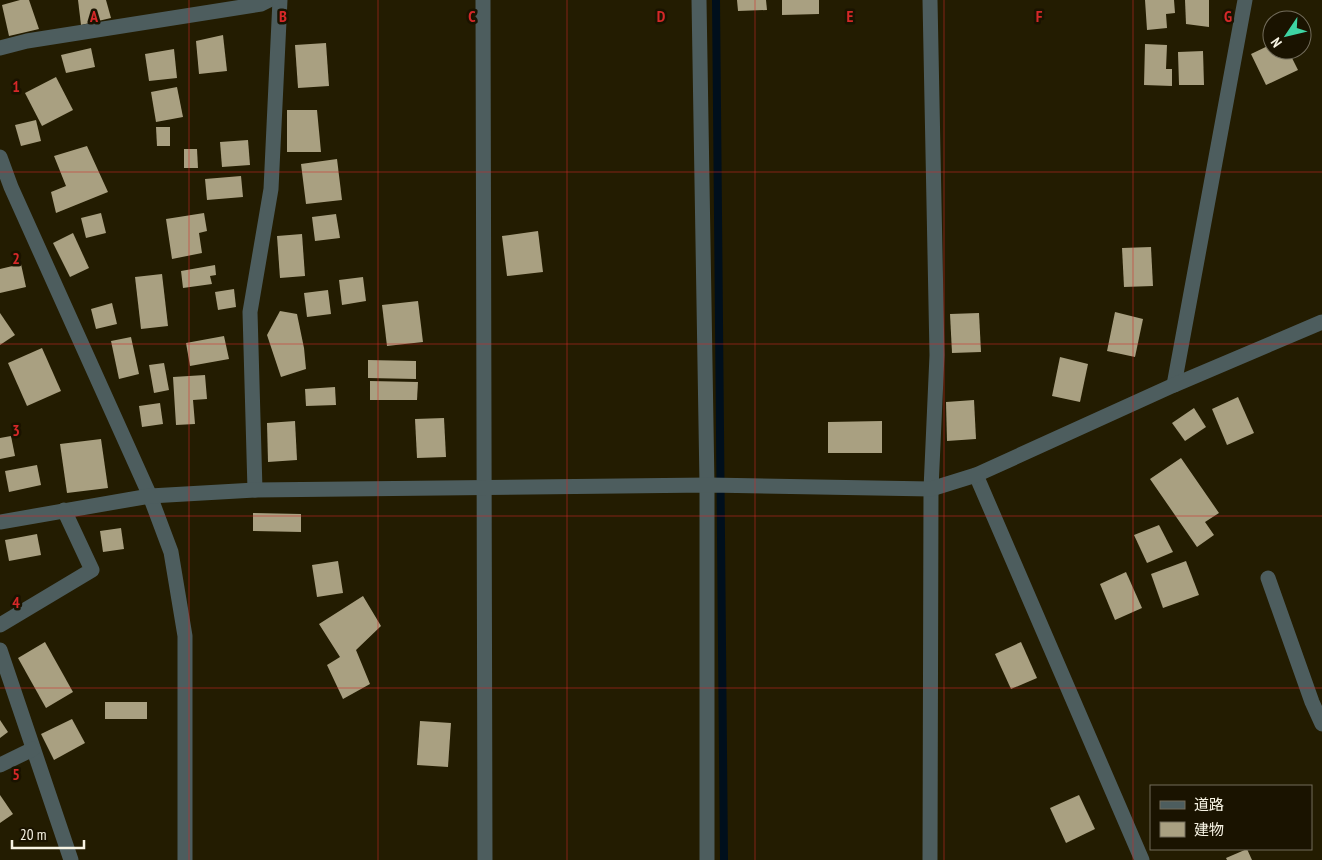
<svg xmlns="http://www.w3.org/2000/svg" width="1322" height="860" font-family="'PT Sans Narrow','Noto Sans JP',sans-serif">
	<style>
		.lines { fill: none; stroke-linecap: round; stroke-linejoin: round }
		.stream { stroke: #000f1c; stroke-width: 8 }
		.building { fill: #a9a081 }
		.minor { stroke: #4d5d5e; stroke-width: 15 }
		.grid { fill: none; stroke: #d62828; stroke-width: 1; stroke-opacity: 0.55 }
		.grid-label { font-size: 16px; text-anchor: middle; font-weight: bold; fill: #d62828; stroke: #1a1300; stroke-width: 5; stroke-linejoin: round; paint-order: stroke }
	</style>
	<rect width="100%" height="100%" fill="#231c01"/>
	<g class="lines">
		<polyline class="stream" points="716,0 724,860"/>
	</g>
	<g class="building">
		<polygon points="20,0 29,0 39,29 9,36 2,5"/>
		<polygon points="78,0 106,0 111,18 81,25"/>
		<polygon points="737,0 766,0 767,10 738,11"/>
		<polygon points="782,0 819,0 819,14 782,15"/>
		<polygon points="1145,0 1174,0 1175,13 1166,14 1167,28 1147,30"/>
		<polygon points="1185,0 1209,0 1209,27 1186,24"/>
		<polygon points="223,35 227,71 199,74 196,41"/>
		<polygon points="326,43 329,86 298,88 295,45"/>
		<polygon points="1145,44 1167,45 1166,69 1172,69 1172,86 1144,85"/>
		<polygon points="1272,44 1272,50 1288,50 1298,70 1266,85 1251,54"/>
		<polygon points="91,48 95,67 66,73 61,55"/>
		<polygon points="174,49 177,78 149,81 145,54"/>
		<polygon points="1203,51 1204,85 1179,85 1178,52"/>
		<polygon points="56,77 73,110 42,126 25,93"/>
		<polygon points="177,87 183,117 156,122 151,92"/>
		<polygon points="287,110 317,110 321,152 287,152"/>
		<polygon points="36,120 41,141 21,146 15,125"/>
		<polygon points="156,127 170,127 170,146 157,146"/>
		<polygon points="248,140 250,165 222,167 220,142"/>
		<polygon points="87,146 108,192 56,213 51,192 66,186 54,156"/>
		<polygon points="184,149 197,149 198,168 184,168"/>
		<polygon points="337,159 342,200 306,204 301,164"/>
		<polygon points="241,176 243,197 207,200 205,179"/>
		<polygon points="101,213 106,233 86,238 81,218"/>
		<polygon points="204,213 207,231 199,233 202,253 172,259 166,219"/>
		<polygon points="336,214 340,238 315,241 312,217"/>
		<polygon points="538,231 543,272 507,276 502,236"/>
		<polygon points="73,233 89,268 70,277 53,243"/>
		<polygon points="302,234 305,276 280,278 277,236"/>
		<polygon points="1151,247 1153,286 1124,287 1122,248"/>
		<polygon points="21,264 26,287 0,293 0,269"/>
		<polygon points="215,265 216,275 210,276 212,284 183,288 181,271"/>
		<polygon points="162,274 168,326 141,329 135,277"/>
		<polygon points="363,277 366,301 342,305 339,280"/>
		<polygon points="234,289 236,307 218,310 215,292"/>
		<polygon points="328,290 331,314 307,317 304,293"/>
		<polygon points="418,301 423,342 387,346 382,305"/>
		<polygon points="112,303 117,324 96,329 91,309"/>
		<polygon points="280,311 297,314 304,348 306,369 281,377 267,335"/>
		<polygon points="1115,312 1143,319 1135,357 1107,351"/>
		<polygon points="0,313 15,335 0,345"/>
		<polygon points="979,313 981,352 952,353 950,314"/>
		<polygon points="224,336 229,359 190,366 186,343"/>
		<polygon points="131,337 139,374 119,379 111,341"/>
		<polygon points="42,348 61,391 27,406 8,363"/>
		<polygon points="1060,357 1088,364 1080,402 1052,396"/>
		<polygon points="368,360 416,361 416,379 368,378"/>
		<polygon points="164,363 169,390 154,393 149,365"/>
		<polygon points="205,375 207,399 193,400 195,424 176,425 173,377"/>
		<polygon points="370,381 418,382 417,400 370,400"/>
		<polygon points="335,387 336,405 306,406 305,389"/>
		<polygon points="1238,397 1254,433 1227,445 1212,409"/>
		<polygon points="974,400 976,439 947,441 946,402"/>
		<polygon points="160,403 163,424 142,427 139,406"/>
		<polygon points="1194,408 1206,427 1185,441 1172,423"/>
		<polygon points="444,418 446,457 417,458 415,419"/>
		<polygon points="295,421 297,460 268,462 267,423"/>
		<polygon points="882,421 882,453 828,453 828,422"/>
		<polygon points="11,436 15,456 0,459 0,438"/>
		<polygon points="101,439 108,488 67,493 60,444"/>
		<polygon points="1181,458 1219,513 1205,522 1214,535 1197,547 1150,479"/>
		<polygon points="37,465 41,485 9,492 5,471"/>
		<polygon points="253,513 301,514 301,532 253,531"/>
		<polygon points="1159,525 1173,552 1147,563 1134,535"/>
		<polygon points="121,528 124,549 103,552 100,531"/>
		<polygon points="37,534 41,555 9,561 5,540"/>
		<polygon points="338,561 343,593 317,597 312,565"/>
		<polygon points="1186,561 1199,595 1163,608 1151,574"/>
		<polygon points="1126,572 1142,608 1115,620 1100,584"/>
		<polygon points="363,596 381,626 356,650 370,684 343,699 327,665 340,657 319,624"/>
		<polygon points="45,642 73,692 46,708 18,658"/>
		<polygon points="1021,642 1037,678 1011,689 995,654"/>
		<rect x="105" y="702" width="42" height="17"/>
		<polygon points="72,719 85,743 54,760 41,734"/>
		<polygon points="0,720 8,732 0,738"/>
		<polygon points="420,721 451,723 448,767 417,765"/>
		<polygon points="0,795 13,814 0,823"/>
		<polygon points="1079,795 1095,829 1066,843 1050,808"/>
		<polygon points="1247,849 1252,860 1227,860 1226,858"/>
	</g>
	<g class="lines">
		<g class="minor">
			<polyline points="483,0 485,860"/>
			<polyline points="699,0 707,485 707,860"/>
			<polyline points="930,0 937,355 931,489 930,860"/>
			<polyline points="0,48 27,41 261,4 269,0"/>
			<polyline points="0,157 11,187 150,496 171,552 185,636 185,860"/>
			<polyline points="1174,385 1245,0"/>
			<polyline points="976,475 1142,860"/>
			<polyline points="255,490 250,312 271,189 280,0"/>
			<polyline points="0,522 150,496 255,490 709,485 931,489 976,475 1174,385 1322,322"/>
			<polyline points="1268,578 1312,702 1322,724"/>
			<polyline points="0,625 92,570 64,510"/>
			<polyline points="0,650 71,860"/>
			<polyline points="0,765 33,749"/>
		</g>
	</g>
	<path class="grid" d="M189,0V860M378,0V860M567,0V860M755,0V860M944,0V860M1133,0V860M0,172H1322M0,344H1322M0,516H1322M0,688H1322"/>
	<g class="grid-label">
		<text x="94" y="22">A</text>
		<text x="283" y="22">B</text>
		<text x="472" y="22">C</text>
		<text x="661" y="22">D</text>
		<text x="850" y="22">E</text>
		<text x="1039" y="22">F</text>
		<text x="1228" y="22">G</text>
		<text x="16" y="92">1</text>
		<text x="16" y="264">2</text>
		<text x="16" y="436">3</text>
		<text x="16" y="608">4</text>
		<text x="16" y="780">5</text>
	</g>
	<rect x="1150" y="785" width="162" height="65" fill="#1a1300" stroke="#736d5b"/>
	<rect x="1160" y="801" width="25" height="8" fill="#4d5d5e" stroke="#736d5b"/>
	<text x="1194" y="810" font-size="15" fill="#f8f4e4">道路</text>
	<rect x="1160" y="822" width="25" height="15" fill="#a9a081" stroke="#736d5b"/>
	<text x="1194" y="835" font-size="15" fill="#f8f4e4">建物</text>
	<g transform="translate(1287 35) rotate(235)"><circle r="24" fill="#1a1300" stroke="#736d5b"/>
	<path d="M0-4L9 19L0 12L-9 19Z" fill="#3ed4a3"/>
	<text y="-8" font-size="14" font-weight="bold" text-anchor="middle" fill="#f8f4e4">N</text>
	</g>
	<path d="M12 840v8h72v-8" fill="none" stroke="#f8f4e4" stroke-width="2.5"/>
	<text x="20" y="840" font-size="15" fill="#f8f4e4" stroke="#1a1300" stroke-width="4" paint-order="stroke">20 m</text>
</svg>
